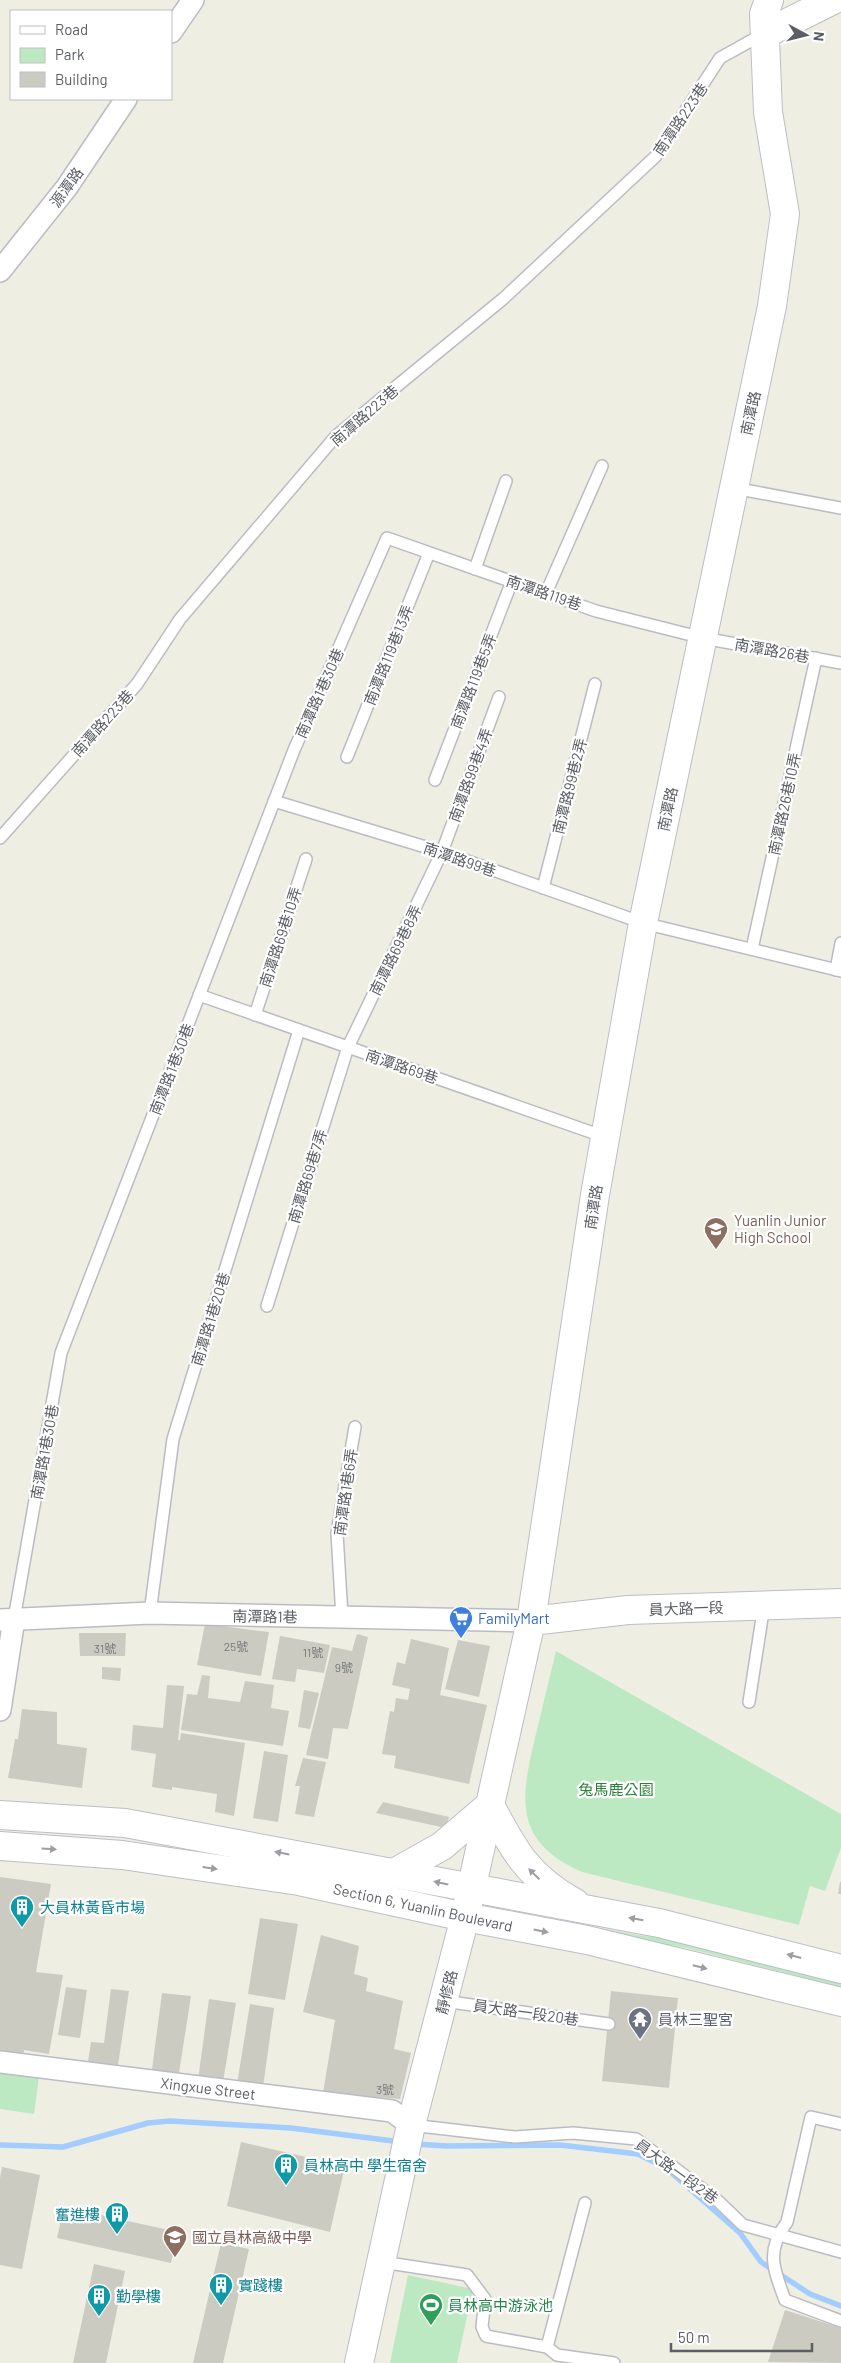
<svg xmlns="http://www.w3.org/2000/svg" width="841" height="2363" font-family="Barlow,'Noto Sans TC',sans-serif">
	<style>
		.green { fill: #bde9c2 }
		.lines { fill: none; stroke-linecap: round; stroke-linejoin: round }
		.stream { stroke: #a3ccff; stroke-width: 5.5 }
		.building { fill: #cccbc2 }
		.lane-casing { stroke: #bbbcc3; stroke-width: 14 }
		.street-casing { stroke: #bbbcc3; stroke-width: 24 }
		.secondary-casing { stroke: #bbbec5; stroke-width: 30 }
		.lane { stroke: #fff; stroke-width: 11 }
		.street { stroke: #fff; stroke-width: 21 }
		.secondary { stroke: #fff; stroke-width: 28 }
		.oneway { fill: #9d9ea3 }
		.labels { text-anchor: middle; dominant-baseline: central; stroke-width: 4.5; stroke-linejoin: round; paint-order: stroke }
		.number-label { font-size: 12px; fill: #77797c }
		.street-label { font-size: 15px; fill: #5b5e65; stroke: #fff }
		.education-label { font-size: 15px; fill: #785e54; stroke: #fff; text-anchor: start }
		.shop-label { font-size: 15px; fill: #366cbe; stroke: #fff; text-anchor: start }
		.park-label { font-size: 15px; fill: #2c823a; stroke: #fff }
		.culture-label { font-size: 15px; fill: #0d838f; stroke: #fff; text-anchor: start }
		.worship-label { font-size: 15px; fill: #5b616d; stroke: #fff; text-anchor: start }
		.leisure-label { font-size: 15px; fill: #27864d; stroke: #fff; text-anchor: start }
	</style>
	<rect width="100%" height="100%" fill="#efeee3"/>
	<g class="green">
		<path d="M556,1651L841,1814V1848L825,1891L810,1886L799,1925L582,1872C514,1842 520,1800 535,1738C542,1709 549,1680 556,1651Z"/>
		<polygon points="514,1913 644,1936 679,1939 841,1980 841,1987 687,1948 535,1922"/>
		<polygon points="0,2071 39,2077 34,2114 0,2109"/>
		<polygon points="408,2275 473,2289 457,2363 390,2363"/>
	</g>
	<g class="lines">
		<g class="stream">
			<polyline points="415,2144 447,2146 560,2145 638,2154 666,2168 740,2233 761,2262 810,2294 841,2306"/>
			<polyline points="0,2145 63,2147 148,2123 170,2121 291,2128 401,2142"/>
		</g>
	</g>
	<g class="building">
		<polygon points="205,1624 269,1632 261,1676 197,1665"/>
		<polygon points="79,1633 126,1633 125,1656 80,1656"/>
		<polygon points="357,1634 368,1637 348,1729 333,1728 328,1759 306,1755 332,1647 352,1651"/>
		<polygon points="280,1636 330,1645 324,1673 297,1669 295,1682 272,1679"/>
		<polygon points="411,1639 449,1648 440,1695 487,1705 469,1784 394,1768 396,1756 382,1754 390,1711 394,1712 396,1698 408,1700 410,1689 392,1685 397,1662 405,1664"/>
		<polygon points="458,1640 490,1646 479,1697 445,1689"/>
		<polygon points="102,1667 121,1668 120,1681 102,1679"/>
		<polygon points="202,1675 210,1676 208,1698 240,1702 245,1681 274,1685 271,1708 289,1711 283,1746 181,1730 187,1694 197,1695"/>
		<polygon points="167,1685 184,1686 178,1740 180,1740 181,1733 245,1743 234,1816 215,1812 217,1794 172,1787 172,1790 152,1787 156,1754 131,1750 133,1725 163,1728"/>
		<polygon points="304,1690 319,1693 310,1729 298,1727"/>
		<polygon points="22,1709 57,1712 57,1744 87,1748 82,1788 8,1778 15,1739 18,1739"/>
		<polygon points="264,1751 288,1755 278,1822 253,1818"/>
		<polygon points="303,1758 326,1762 314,1817 295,1814 300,1786 295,1786"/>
		<polygon points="383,1802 449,1817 446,1828 376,1813"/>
		<polygon points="0,1877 51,1884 36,1972 63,1975 49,2054 24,2050 23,2059 0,2055"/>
		<polygon points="840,1882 841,1882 841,1894 838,1894"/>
		<polygon points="260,1918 298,1924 285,2000 248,1994"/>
		<polygon points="321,1935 359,1946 354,1974 368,1978 366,1991 403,2001 394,2049 411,2053 400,2099 323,2093 335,2020 303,2012"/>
		<polygon points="66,1987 87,1990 80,2038 58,2035"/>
		<polygon points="111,1989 129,1991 117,2072 87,2068 91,2042 104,2043"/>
		<polygon points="611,1991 678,1998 669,2088 602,2081"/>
		<polygon points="162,1993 191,1996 178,2079 151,2077"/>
		<polygon points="209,1999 236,2003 223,2082 198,2080"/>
		<polygon points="250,2004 274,2008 263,2087 237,2084"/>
		<polygon points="241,2142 345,2166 330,2232 227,2206"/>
		<polygon points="2,2167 40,2175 22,2269 0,2265 0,2178"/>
		<polygon points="64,2207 178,2232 171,2263 57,2238"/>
		<polygon points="221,2243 249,2249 223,2363 193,2363"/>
		<polygon points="94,2264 125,2271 106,2363 73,2363"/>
		<polygon points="785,2310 841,2328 841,2363 768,2362"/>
	</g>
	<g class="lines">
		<g class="lane-casing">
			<g id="lane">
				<polyline points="734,488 841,508"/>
				<polyline points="475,569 506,481"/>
				<polyline points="546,593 602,466"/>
				<polyline points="347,757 429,553"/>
				<polyline points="435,780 512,581"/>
				<polyline points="274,801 442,852 643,923 841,971"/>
				<polyline points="0,838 137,684 180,619 336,436 504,298 656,156 720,58 763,34"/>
				<polyline points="543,888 595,684"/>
				<polyline points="752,949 816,658"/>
				<polyline points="836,970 841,943"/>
				<polyline points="199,995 605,1137"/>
				<polyline points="255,1015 306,859"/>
				<polyline points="267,1306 348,1047 442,852 499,697"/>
				<polyline points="150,1613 173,1439 299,1030"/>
				<polyline points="342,1617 337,1533 355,1427"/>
				<polyline points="14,1619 61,1353 294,750 387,538 596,611 703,638 841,663"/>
				<polyline points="749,1702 764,1605"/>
				<polyline points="443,2001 609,2024"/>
				<path d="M841,2124L811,2117L787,2222C765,2251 774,2270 785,2300L841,2321"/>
				<polyline points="411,2125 515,2137 573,2133 636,2139 717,2200 743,2225 841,2252"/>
				<polyline points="382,2262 467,2275 485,2299 482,2327 486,2336 547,2347 557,2355 614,2363"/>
				<polyline points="547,2347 585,2203"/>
			</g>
		</g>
		<g class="street-casing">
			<g id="street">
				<polyline points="171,32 193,0"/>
				<polyline points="0,271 67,187 126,99"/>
				<polyline points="0,1620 150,1613 531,1621"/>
				<polyline points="0,1710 14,1619"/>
				<polyline points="0,2062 392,2111 411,2125"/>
			</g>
		</g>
		<g class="secondary-casing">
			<g id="secondary">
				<polyline points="765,34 833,0"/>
				<polyline points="531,1621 628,1610 841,1603"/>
				<polyline points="0,1815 125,1823 659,1923 841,1969"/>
				<polyline points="0,1846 122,1855 299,1881 465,1917 587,1940 841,2002"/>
				<path d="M394,1873L442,1846L490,1805C514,1851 528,1877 575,1903"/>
				<polyline points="359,2363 411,2125 465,1917 531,1621 595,1195 643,923 772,306 785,214 768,112 764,14 769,0"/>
			</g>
		</g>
		<use href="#lane" class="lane"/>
		<use href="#street" class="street"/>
		<use href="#secondary" class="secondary"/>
	</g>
	<defs><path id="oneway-solid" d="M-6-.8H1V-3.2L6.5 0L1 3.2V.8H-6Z" transform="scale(1.25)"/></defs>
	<g class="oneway">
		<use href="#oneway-solid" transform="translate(49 1849) rotate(4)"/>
		<use href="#oneway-solid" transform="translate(282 1853) rotate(-169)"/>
		<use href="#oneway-solid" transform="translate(210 1868) rotate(8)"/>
		<use href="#oneway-solid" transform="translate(534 1874) rotate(-136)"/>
		<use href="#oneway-solid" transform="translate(441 1883) rotate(-168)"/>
		<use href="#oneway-solid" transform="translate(636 1919) rotate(-170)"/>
		<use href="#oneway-solid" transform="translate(541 1931) rotate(11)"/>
		<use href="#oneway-solid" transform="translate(794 1956) rotate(-165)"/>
		<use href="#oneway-solid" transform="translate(700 1967) rotate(14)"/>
	</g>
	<defs>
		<g id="school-pin" transform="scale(1.25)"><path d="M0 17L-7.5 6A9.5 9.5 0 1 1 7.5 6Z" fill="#8d6e63" stroke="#fff"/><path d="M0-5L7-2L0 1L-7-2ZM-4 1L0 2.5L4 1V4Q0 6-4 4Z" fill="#fff"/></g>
		<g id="supermarket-pin" transform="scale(1.25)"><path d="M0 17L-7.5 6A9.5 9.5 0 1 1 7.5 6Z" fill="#3f7fe0" stroke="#fff"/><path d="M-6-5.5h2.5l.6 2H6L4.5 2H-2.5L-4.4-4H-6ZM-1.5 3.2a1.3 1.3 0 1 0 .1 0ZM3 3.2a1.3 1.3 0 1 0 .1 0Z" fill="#fff"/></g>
		<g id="building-pin" transform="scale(1.25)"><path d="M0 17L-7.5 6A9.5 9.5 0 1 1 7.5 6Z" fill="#0f9aa8" stroke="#fff"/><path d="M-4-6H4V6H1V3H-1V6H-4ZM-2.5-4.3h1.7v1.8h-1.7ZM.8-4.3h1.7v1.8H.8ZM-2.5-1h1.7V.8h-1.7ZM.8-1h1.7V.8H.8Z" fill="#fff"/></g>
		<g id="temple-pin" transform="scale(1.25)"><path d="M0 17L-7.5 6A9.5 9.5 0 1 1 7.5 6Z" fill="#6b7280" stroke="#fff"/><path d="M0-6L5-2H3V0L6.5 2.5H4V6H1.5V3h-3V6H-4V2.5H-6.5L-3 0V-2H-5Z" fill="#fff"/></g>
		<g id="stadium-pin" transform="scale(1.25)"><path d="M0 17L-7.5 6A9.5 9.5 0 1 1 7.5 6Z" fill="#2e9e5b" stroke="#fff"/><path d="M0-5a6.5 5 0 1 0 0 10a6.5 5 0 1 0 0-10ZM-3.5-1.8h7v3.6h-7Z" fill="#fff"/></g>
	</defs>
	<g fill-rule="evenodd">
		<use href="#school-pin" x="716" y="1229"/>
		<use href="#supermarket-pin" x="461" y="1618"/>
		<use href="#building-pin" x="22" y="1907"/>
		<use href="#temple-pin" x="640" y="2019"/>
		<use href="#building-pin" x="286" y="2165"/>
		<use href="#building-pin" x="117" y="2214"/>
		<use href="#school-pin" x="175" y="2237"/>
		<use href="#building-pin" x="221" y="2285"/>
		<use href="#building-pin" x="99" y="2296"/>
		<use href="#stadium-pin" x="431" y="2305"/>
	</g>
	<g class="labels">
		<g class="number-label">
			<text x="236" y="1646">25號</text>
			<text x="105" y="1648">31號</text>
			<text x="313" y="1652">11號</text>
			<text x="344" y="1667">9號</text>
			<text x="385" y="2089">3號</text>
		</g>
		<g class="street-label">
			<text transform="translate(680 119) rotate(-56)">南潭路223巷</text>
			<text transform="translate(66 187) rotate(-54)">源潭路</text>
			<text transform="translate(750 413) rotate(-78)">南潭路</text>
			<text transform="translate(364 415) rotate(-41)">南潭路223巷</text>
			<text transform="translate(544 592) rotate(19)">南潭路119巷</text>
			<text transform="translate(772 650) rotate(10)">南潭路26巷</text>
			<text transform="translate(388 655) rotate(-68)">南潭路119巷13弄</text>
			<text transform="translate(473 681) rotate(-69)">南潭路119巷5弄</text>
			<text transform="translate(319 693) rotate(-66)">南潭路1巷30巷</text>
			<text transform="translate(102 723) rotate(-48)">南潭路223巷</text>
			<text transform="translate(470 775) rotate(-70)">南潭路99巷4弄</text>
			<text transform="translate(569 786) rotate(-76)">南潭路99巷2弄</text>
			<text transform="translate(784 804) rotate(-78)">南潭路26巷10弄</text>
			<text transform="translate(667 809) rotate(-78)">南潭路</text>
			<text transform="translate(460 859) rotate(19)">南潭路99巷</text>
			<text transform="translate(280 937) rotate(-72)">南潭路69巷10弄</text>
			<text transform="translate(395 950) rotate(-64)">南潭路69巷8弄</text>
			<text transform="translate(402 1066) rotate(19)">南潭路69巷</text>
			<text transform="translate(171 1069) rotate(-69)">南潭路1巷30巷</text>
			<text transform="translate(307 1176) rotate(-73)">南潭路69巷7弄</text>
			<text transform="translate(593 1207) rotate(-81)">南潭路</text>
			<text transform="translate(210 1319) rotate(-73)">南潭路1巷20巷</text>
			<text transform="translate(44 1452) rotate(-80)">南潭路1巷30巷</text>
			<text transform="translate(345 1492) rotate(-82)">南潭路1巷6弄</text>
			<text transform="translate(686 1608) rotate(-2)">員大路一段</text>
			<text transform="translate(265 1616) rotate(1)">南潭路1巷</text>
			<text transform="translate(423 1907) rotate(12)">Section 6, Yuanlin Boulevard</text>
			<text transform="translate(446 1992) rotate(-76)">靜修路</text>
			<text transform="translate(526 2012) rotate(8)">員大路一段20巷</text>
			<text transform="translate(208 2088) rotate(7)">Xingxue Street</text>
			<text transform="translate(677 2171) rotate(36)">員大路一段2巷</text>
		</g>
		<g class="education-label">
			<text x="734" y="1220">Yuanlin Junior<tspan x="734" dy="17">High School</tspan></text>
			<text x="192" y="2237">國立員林高級中學</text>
		</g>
		<g class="shop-label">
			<text x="478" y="1618">FamilyMart</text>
		</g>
		<g class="park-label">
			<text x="616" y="1789">兔馬鹿公園</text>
		</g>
		<g class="culture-label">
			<text x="40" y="1907">大員林黃昏市場</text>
			<text x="304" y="2165">員林高中 學生宿舍</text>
			<text x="100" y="2214" text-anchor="end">奮進樓</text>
			<text x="238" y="2285">實踐樓</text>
			<text x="116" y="2296">勤學樓</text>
		</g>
		<g class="worship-label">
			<text x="658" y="2019">員林三聖宮</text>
		</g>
		<g class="leisure-label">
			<text x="448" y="2305">員林高中游泳池</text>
		</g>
	</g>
	<rect x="10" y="10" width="162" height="90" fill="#ffffff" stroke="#bdbfc1"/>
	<rect x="20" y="26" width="25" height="8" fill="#ffffff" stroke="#bdbfc1"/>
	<text x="55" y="35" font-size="15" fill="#5b5e65">Road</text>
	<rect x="20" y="48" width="25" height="15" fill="#bde9c2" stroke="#bdbfc1"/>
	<text x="55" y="60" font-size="15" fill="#5b5e65">Park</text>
	<rect x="20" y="72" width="25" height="15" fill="#cccbc2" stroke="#bdbfc1"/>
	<text x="55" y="85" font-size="15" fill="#5b5e65">Building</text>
	<g transform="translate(806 35) rotate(97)" stroke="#ffffff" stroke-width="4" paint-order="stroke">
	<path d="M0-4L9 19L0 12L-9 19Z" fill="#5b5e65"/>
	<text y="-8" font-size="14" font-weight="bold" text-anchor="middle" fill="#5b5e65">N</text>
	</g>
	<path d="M671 2343v8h141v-8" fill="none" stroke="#5b5e65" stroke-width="2.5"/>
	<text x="678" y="2343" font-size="15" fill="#5b5e65" stroke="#ffffff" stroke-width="4" paint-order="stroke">50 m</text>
</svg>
